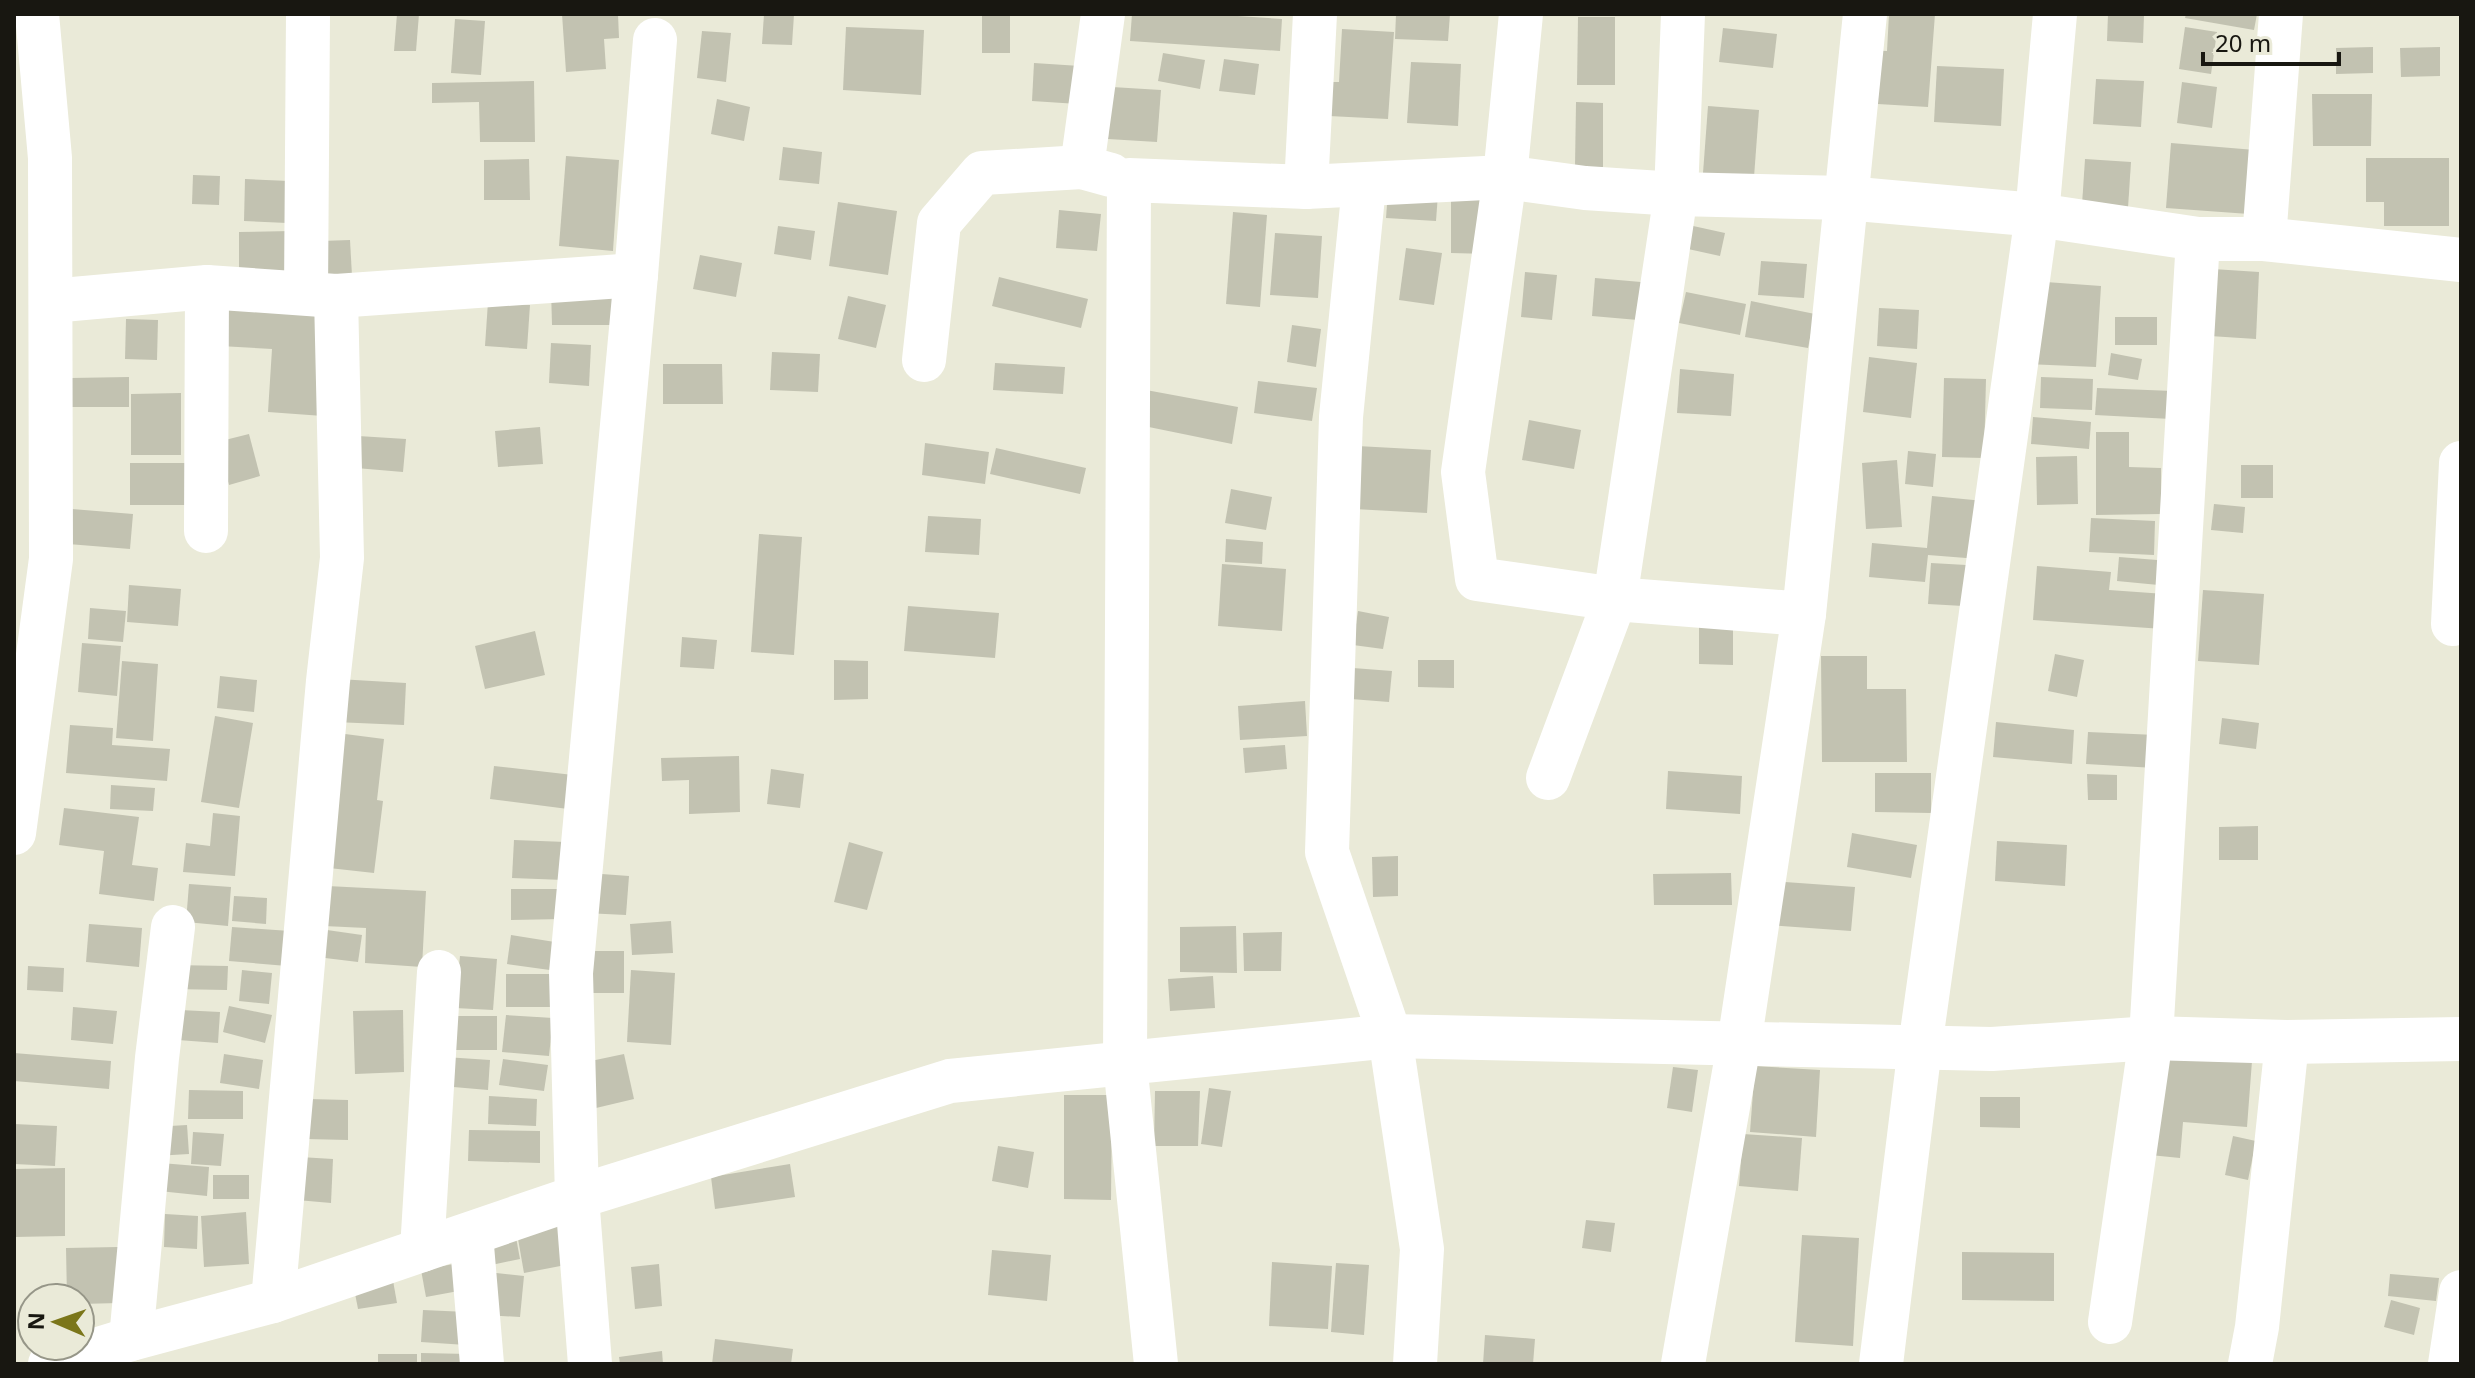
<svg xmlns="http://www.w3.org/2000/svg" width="2475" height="1378" font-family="'Noto Sans',sans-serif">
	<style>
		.building { fill: #c2c2b1 }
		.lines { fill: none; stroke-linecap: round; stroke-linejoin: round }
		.street { stroke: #fff; stroke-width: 44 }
	</style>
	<rect width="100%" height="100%" fill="#eaead8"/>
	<g class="building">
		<polygon points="397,14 419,14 416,51 394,51"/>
		<polygon points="562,14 618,14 619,38 604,39 606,69 566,72"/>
		<polygon points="764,14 794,14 792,45 762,44"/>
		<rect x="982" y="14" width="28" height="39"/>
		<polygon points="1132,14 1207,14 1282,19 1280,51 1130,41"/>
		<polygon points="1396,14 1450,14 1448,41 1395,39"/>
		<polygon points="1889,14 1935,14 1928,107 1861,103 1865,50 1887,51"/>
		<polygon points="2108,14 2144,15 2143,43 2107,41"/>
		<polygon points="2186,14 2257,14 2254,30 2185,18"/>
		<polygon points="1578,17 1615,17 1615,85 1577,85"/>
		<polygon points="455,19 485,21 481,75 451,73"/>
		<polygon points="846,27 924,30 921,95 843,90"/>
		<polygon points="2185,27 2217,32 2211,74 2179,69"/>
		<polygon points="1723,28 1777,34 1773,68 1719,62"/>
		<polygon points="1342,29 1394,32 1388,119 1329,116 1331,82 1339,82"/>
		<polygon points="702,31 731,33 726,82 697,78"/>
		<polygon points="2373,47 2373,73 2336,74 2336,48"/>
		<polygon points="2440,47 2440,76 2401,77 2400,48"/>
		<polygon points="1163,53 1205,60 1200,89 1158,81"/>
		<polygon points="1224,59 1259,64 1255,95 1219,91"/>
		<polygon points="1411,62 1461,64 1458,126 1407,123"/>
		<polygon points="1034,63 1080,66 1078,104 1032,101"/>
		<polygon points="1937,66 2004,69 2001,126 1934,122"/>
		<polygon points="2096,79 2144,81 2141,127 2093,124"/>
		<polygon points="534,81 535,142 480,142 479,102 432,103 432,83"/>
		<polygon points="2182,82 2217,87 2212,128 2177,123"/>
		<polygon points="1112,87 1161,90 1157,142 1108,139"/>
		<polygon points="2312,94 2372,94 2371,146 2313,146"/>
		<polygon points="717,99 750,107 744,141 711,134"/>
		<polygon points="1576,102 1603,103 1603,167 1575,167"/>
		<polygon points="1708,106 1759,110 1754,177 1703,173"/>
		<polygon points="2171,143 2255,150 2249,214 2166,208"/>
		<polygon points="783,147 822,152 819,184 779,180"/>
		<polygon points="566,156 619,160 613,251 559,246"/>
		<polygon points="2366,158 2449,158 2449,226 2384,226 2384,202 2366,202"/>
		<polygon points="529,159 530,200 484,200 484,160"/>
		<polygon points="2085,159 2131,162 2128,208 2082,205"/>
		<polygon points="193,175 220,176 219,205 192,204"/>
		<polygon points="245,179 289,181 287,223 244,221"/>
		<polygon points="1451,189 1490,189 1489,254 1451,253"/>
		<polygon points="1388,191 1438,194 1436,221 1386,218"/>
		<polygon points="838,202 897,211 888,275 829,266"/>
		<polygon points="1059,210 1101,214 1097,251 1056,248"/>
		<polygon points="1233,212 1267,215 1260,307 1226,304"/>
		<polygon points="1684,224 1725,233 1720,256 1679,247"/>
		<polygon points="778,226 815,231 811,260 774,254"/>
		<polygon points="292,231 292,271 239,272 239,232"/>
		<polygon points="1275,233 1322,236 1318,298 1270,295"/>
		<polygon points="350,240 352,276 322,277 321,241"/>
		<polygon points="1406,248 1442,253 1434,305 1399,300"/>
		<polygon points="700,255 742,263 736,297 693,289"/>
		<polygon points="1761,261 1807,264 1804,298 1758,295"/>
		<polygon points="2213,269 2259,272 2256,339 2210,336"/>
		<polygon points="1525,272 1557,275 1552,320 1521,317"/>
		<polygon points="999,277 1088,299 1081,328 992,306"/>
		<polygon points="1595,278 1641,282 1638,320 1592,316"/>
		<polygon points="2032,281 2101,286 2096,367 2026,364"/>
		<polygon points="551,289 614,290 614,325 552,325"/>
		<polygon points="1686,292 1746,304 1740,335 1679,323"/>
		<polygon points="848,296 886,305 876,348 838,339"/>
		<polygon points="1751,301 1815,314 1808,348 1745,337"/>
		<polygon points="488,302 530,305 527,349 485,346"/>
		<polygon points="222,308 329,314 323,416 268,412 272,349 220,346"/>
		<polygon points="1879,308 1919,310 1917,349 1877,346"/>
		<rect x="2115" y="317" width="42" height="28"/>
		<polygon points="126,319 158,320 157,360 125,359"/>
		<polygon points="1292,325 1321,329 1316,367 1287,362"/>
		<polygon points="551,343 591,345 589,386 549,383"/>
		<polygon points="772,352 820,354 818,392 770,390"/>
		<polygon points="2111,353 2142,359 2138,380 2108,375"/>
		<polygon points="1869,357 1917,363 1911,418 1863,412"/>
		<polygon points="995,363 1065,367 1063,394 993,390"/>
		<polygon points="663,364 722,364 723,404 663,404"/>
		<polygon points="1680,369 1734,374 1731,416 1677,413"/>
		<polygon points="129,377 129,407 71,407 71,378"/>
		<polygon points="2041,377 2093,379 2092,410 2040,408"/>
		<polygon points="1944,378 1986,379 1984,458 1942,457"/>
		<polygon points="1258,381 1317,388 1312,421 1254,413"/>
		<polygon points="2097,388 2173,391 2171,419 2095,415"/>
		<polygon points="1146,390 1238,407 1232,444 1139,425"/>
		<polygon points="181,393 181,455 131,455 131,394"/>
		<polygon points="2033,417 2091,422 2089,449 2031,444"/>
		<polygon points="1529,420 1581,430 1574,469 1522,460"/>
		<polygon points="540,427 543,464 498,467 495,431"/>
		<polygon points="2096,432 2129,432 2129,467 2161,468 2161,514 2096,515"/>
		<polygon points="249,434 260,476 229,485 217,442"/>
		<polygon points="358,436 406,439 403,472 356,468"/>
		<polygon points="925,443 989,452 985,484 922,475"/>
		<polygon points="1357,446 1431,450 1427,513 1354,509"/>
		<polygon points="996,448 1086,468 1080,494 990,474"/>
		<polygon points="1908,451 1936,454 1933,487 1905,484"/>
		<polygon points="2077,456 2078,504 2037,505 2036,457"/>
		<polygon points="1897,460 1902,527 1866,529 1862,463"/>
		<rect x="130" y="463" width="56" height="42"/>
		<rect x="2241" y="465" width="32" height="33"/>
		<polygon points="1231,489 1272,497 1266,530 1225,523"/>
		<polygon points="1932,496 1984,501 1979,559 1928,555 1925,582 1869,577 1872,543 1927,548"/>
		<polygon points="2214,504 2245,507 2243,533 2211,530"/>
		<polygon points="72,509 133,514 130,549 68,544"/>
		<polygon points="928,516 981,519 979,555 925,552"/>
		<polygon points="2091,518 2155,521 2154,555 2089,552"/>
		<polygon points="759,534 802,537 794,655 751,652"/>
		<polygon points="1226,539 1263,542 1262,564 1225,562"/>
		<polygon points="2119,557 2170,561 2169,586 2117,581"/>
		<polygon points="1931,563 1984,566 1981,607 1928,604"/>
		<polygon points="1222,564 1286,569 1282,631 1218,626"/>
		<polygon points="2037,566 2111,572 2109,590 2165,594 2163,629 2033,620"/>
		<polygon points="129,585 181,589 178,626 127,622"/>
		<polygon points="2203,590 2264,594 2259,665 2198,661"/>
		<polygon points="908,606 999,613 995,658 904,651"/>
		<polygon points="90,608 126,611 123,642 88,639"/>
		<polygon points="1358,611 1389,617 1383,649 1353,645"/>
		<polygon points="1699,622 1733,623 1733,665 1699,664"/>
		<polygon points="535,631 545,675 485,689 475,646"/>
		<polygon points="682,637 717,640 714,669 680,667"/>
		<polygon points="82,643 121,646 117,696 78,692"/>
		<polygon points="2055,654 2084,660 2077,697 2048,691"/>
		<polygon points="1821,656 1867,656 1867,689 1906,689 1907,762 1822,762"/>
		<polygon points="834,660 868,661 868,699 834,700"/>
		<polygon points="1418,660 1454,660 1454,688 1418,687"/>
		<polygon points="122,661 158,664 153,741 116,738"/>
		<polygon points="1353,668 1392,671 1389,702 1351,699"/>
		<polygon points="220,676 257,680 254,712 217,708"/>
		<polygon points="338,679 406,683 404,725 335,722"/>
		<polygon points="1305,701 1307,736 1240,740 1238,706"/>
		<polygon points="215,716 253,723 239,808 201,802"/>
		<polygon points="2222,718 2259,723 2256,749 2219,744"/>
		<polygon points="1996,722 2074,730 2072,764 1993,757"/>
		<polygon points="70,725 113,728 112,745 170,749 167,781 66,773"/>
		<polygon points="2088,732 2156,735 2155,768 2086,764"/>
		<polygon points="345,734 384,739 377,800 383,801 374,873 329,868"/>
		<polygon points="1285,745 1287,769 1245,773 1243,748"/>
		<polygon points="739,756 740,812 689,814 689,780 662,781 661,758"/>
		<polygon points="494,766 573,775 568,809 490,799"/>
		<polygon points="771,769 804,774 800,808 767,804"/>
		<polygon points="1668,771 1742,776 1740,814 1666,809"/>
		<polygon points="1875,773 1931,773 1931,813 1875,812"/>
		<polygon points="2087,774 2117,775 2117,800 2088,800"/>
		<polygon points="111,785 155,788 153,811 110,809"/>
		<polygon points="64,808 139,817 132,865 158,868 154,901 99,894 104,851 59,845"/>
		<polygon points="213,813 240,816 235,876 183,872 186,843 210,846"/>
		<polygon points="2258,826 2258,860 2219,860 2219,827"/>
		<polygon points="1852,833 1917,845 1911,878 1847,867"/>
		<polygon points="514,840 566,842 564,880 512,878"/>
		<polygon points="1997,841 2067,845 2065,886 1995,881"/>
		<polygon points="849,842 883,852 867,910 834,902"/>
		<polygon points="1398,856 1398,896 1373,897 1372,857"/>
		<polygon points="588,873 629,876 626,915 585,913"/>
		<polygon points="1731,873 1732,905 1654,905 1653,874"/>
		<polygon points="1772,881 1855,887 1851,931 1768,925"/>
		<polygon points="189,884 231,887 228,926 186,922"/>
		<polygon points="327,886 426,891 422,967 365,963 366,928 324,926"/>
		<polygon points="511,889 563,889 563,919 511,920"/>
		<polygon points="234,896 267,898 266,924 232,921"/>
		<polygon points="671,921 673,953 632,955 630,924"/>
		<polygon points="89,924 142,928 139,967 86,962"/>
		<polygon points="1236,926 1237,973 1180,972 1180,927"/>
		<polygon points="232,927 290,931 287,966 229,961"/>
		<polygon points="320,929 362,935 358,962 317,957"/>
		<polygon points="1282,932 1281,971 1244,971 1243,933"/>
		<polygon points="511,935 561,943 557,971 507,964"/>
		<rect x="588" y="951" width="36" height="42"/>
		<polygon points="460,956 497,959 493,1010 455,1008"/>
		<polygon points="173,965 228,966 227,990 172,989"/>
		<polygon points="28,966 64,968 63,992 27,990"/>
		<polygon points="242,970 272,973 269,1004 239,1001"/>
		<polygon points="631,970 675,973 671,1045 627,1042"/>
		<polygon points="506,974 557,974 558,1007 506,1007"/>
		<polygon points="1213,976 1215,1008 1170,1011 1168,979"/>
		<polygon points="229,1006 272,1015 265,1043 223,1032"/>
		<polygon points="73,1007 117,1011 113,1044 71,1040"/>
		<polygon points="180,1010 220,1012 218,1043 178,1040"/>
		<polygon points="403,1010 404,1072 355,1074 353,1011"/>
		<polygon points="506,1015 553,1018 549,1056 502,1052"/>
		<polygon points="448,1016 497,1016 497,1050 447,1050"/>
		<polygon points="14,1053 111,1061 109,1089 14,1081"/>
		<polygon points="224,1054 263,1060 259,1089 220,1083"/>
		<polygon points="624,1054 634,1099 596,1108 586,1062"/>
		<polygon points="2159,1054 2252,1061 2247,1127 2183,1122 2180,1158 2150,1155"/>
		<polygon points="445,1057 490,1060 488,1090 442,1086"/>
		<polygon points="503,1059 548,1065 544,1091 499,1085"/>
		<polygon points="1755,1066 1820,1070 1816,1137 1750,1132"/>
		<polygon points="1673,1067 1698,1070 1692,1112 1667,1108"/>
		<polygon points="1209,1088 1231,1091 1222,1147 1201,1144"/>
		<polygon points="189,1090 243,1091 243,1119 188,1119"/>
		<polygon points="1155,1091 1200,1091 1198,1146 1154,1146"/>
		<polygon points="1064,1095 1112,1095 1111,1200 1064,1199"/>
		<polygon points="489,1096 537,1099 536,1126 488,1124"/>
		<polygon points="1980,1097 2020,1097 2020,1128 1980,1127"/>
		<polygon points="308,1099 348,1100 348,1140 306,1139"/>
		<polygon points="14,1124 57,1126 55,1166 14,1164"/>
		<polygon points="187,1125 189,1154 155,1156 153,1127"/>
		<polygon points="469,1130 540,1131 540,1163 468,1161"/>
		<polygon points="193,1132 224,1134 221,1166 191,1164"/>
		<polygon points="1743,1134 1802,1138 1798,1191 1739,1186"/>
		<polygon points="2233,1136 2256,1141 2248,1180 2225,1175"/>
		<polygon points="998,1146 1034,1152 1028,1188 992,1181"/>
		<polygon points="300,1157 333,1159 331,1203 297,1200"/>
		<polygon points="161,1163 209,1167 207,1196 159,1191"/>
		<polygon points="790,1164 795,1197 715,1209 711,1177"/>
		<polygon points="65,1168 65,1236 14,1237 14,1169"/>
		<rect x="213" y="1175" width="36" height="24"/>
		<polygon points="246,1212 249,1264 204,1267 201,1216"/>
		<polygon points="165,1214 198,1216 197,1249 164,1247"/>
		<polygon points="1586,1220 1615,1223 1611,1252 1582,1248"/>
		<polygon points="568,1223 576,1263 524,1273 517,1233"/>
		<polygon points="515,1232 520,1259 482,1267 477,1239"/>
		<polygon points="1802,1235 1859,1238 1853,1346 1795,1342"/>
		<polygon points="118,1247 119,1303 80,1304 80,1298 67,1298 66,1248"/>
		<polygon points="992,1250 1051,1255 1047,1301 988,1295"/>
		<polygon points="1962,1252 2054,1253 2054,1301 1962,1300"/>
		<polygon points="1272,1262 1332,1266 1328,1329 1269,1326"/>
		<polygon points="459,1263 464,1290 426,1297 421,1270"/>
		<polygon points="1336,1263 1369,1265 1364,1335 1331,1332"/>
		<polygon points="659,1264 662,1306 635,1309 631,1267"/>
		<polygon points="487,1272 524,1276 520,1317 483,1315"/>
		<polygon points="2390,1274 2439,1278 2436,1301 2388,1296"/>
		<polygon points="392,1275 397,1303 358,1309 353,1283"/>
		<polygon points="2391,1300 2420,1308 2414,1335 2384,1327"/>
		<polygon points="423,1310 467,1312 466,1345 421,1342"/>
		<polygon points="1485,1335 1535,1339 1533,1364 1483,1364"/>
		<polygon points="715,1339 793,1349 791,1364 712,1364"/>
		<polygon points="662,1351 663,1364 620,1364 619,1357"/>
		<polygon points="421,1353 469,1354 469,1364 421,1364"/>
		<rect x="378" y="1354" width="39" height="10"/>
	</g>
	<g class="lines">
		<g class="street">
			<polyline points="1103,14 1082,167 1111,175"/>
			<polyline points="1521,14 1505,177 1463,472 1477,579 1615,599 1804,614 1865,14"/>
			<polyline points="1364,186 1341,417 1327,852 1390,1036 1422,1249 1415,1364"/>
			<polyline points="1306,187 1315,14"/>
			<polyline points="2264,239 2281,14"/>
			<polyline points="306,293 308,14"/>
			<polyline points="51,301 207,287 336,296 636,275"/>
			<polyline points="924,360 939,223 982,173 1082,167"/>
			<polyline points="206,531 207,287"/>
			<polyline points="2453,624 2461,463"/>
			<polyline points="1548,778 1615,599 1676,194 1683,14"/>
			<polyline points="14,833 51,559 50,158 37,14"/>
			<polyline points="471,1234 482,1364"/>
			<polyline points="422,1250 439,972"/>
			<polyline points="273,1301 328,681 342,558 336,296"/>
			<polyline points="2110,1322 2151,1038 2198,239"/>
			<polyline points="131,1339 157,1058 173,927"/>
			<polyline points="50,1364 131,1339 273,1301 577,1197 950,1081 1390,1036 1992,1049 2151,1038 2287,1042 2461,1039"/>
			<polyline points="590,1364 577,1197 571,973 636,275 655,40"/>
			<polyline points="1156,1364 1125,1063 1129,180 1306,187 1505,177 1585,188 1676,194 1846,198 2037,215 2198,239 2264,239 2461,260"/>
			<polyline points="1683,1364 1739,1044 1804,614"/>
			<polyline points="1881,1364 1920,1047 2037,215 2055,14"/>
			<polyline points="2250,1364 2257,1327 2287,1042"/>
			<polyline points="2450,1364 2461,1292"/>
		</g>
	</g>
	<rect width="2475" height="1378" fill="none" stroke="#181711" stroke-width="32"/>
	<g transform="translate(56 1322) rotate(272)"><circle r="38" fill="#eaead8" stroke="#969688" stroke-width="2"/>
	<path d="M0-6L14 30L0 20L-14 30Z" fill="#7b761a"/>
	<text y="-12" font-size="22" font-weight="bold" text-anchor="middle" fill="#181711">N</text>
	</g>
	<path d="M2203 52v12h136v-12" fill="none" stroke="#181711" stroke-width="4"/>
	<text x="2215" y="52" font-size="24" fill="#181711" stroke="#eaead8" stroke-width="6" paint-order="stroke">20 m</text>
</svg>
